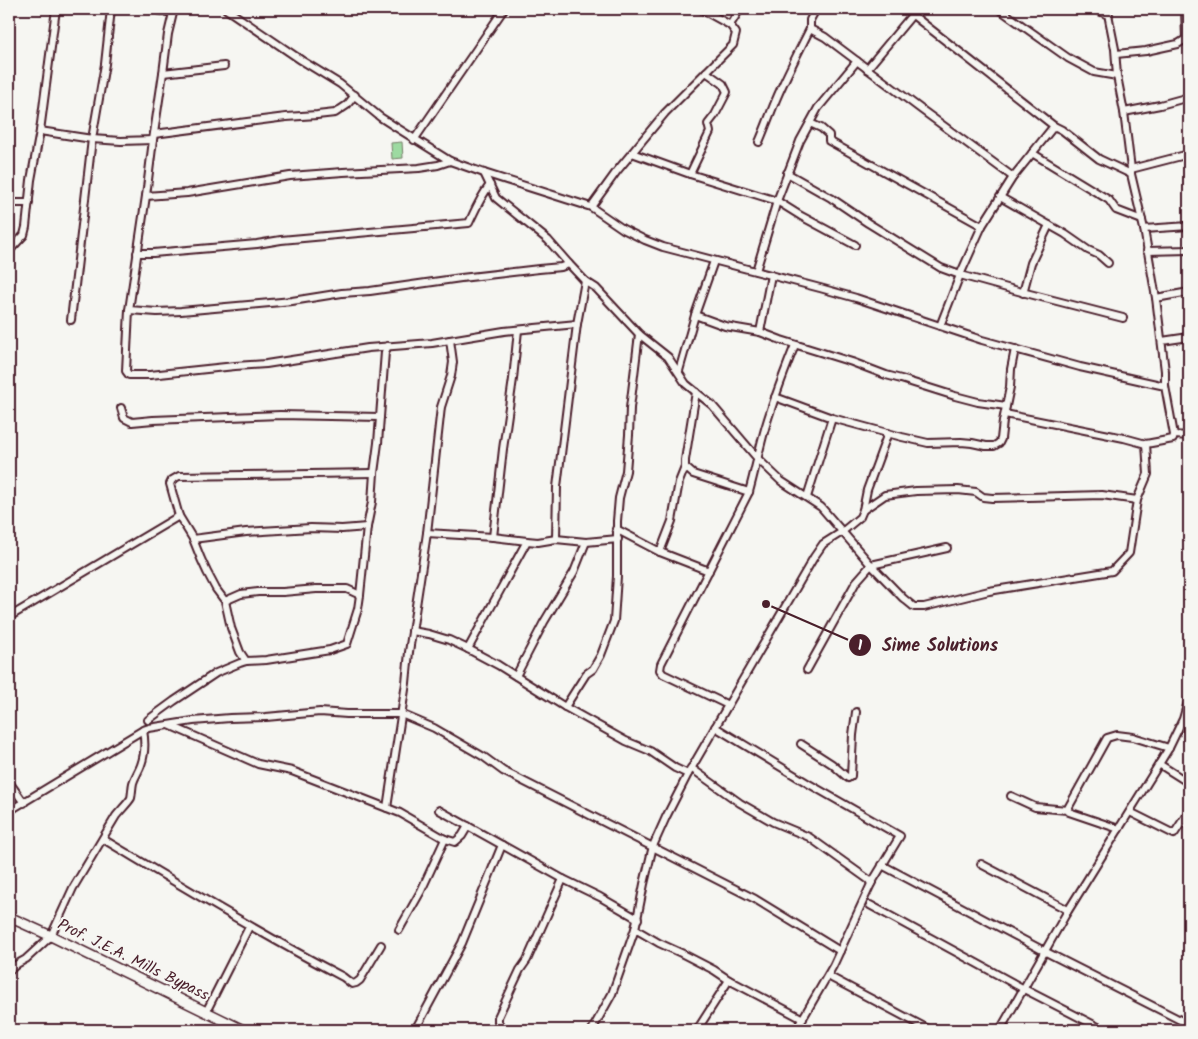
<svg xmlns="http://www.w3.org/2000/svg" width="1198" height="1039" font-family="Kalam,sans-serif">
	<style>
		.pitch { fill: #9ddaa1; stroke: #747c66 }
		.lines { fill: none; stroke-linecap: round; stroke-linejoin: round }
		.street-casing { stroke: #4a1f2b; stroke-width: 10 }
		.secondary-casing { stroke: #4a1f2b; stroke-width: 12 }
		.street { stroke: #f6f6f2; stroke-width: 6 }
		.secondary { stroke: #f6f6f2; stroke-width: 9 }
		.labels { text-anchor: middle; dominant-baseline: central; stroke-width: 4.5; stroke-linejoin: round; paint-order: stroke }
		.street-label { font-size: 16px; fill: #4a1f2b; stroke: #f6f6f2 }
		.leader { fill: none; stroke: #4a1f2b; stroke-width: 2 }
		.callout-dot { fill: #4a1f2b; stroke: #f6f6f2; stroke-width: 2 }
		.mark-label { font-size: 15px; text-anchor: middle; font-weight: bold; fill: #fff }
		.callout-label { font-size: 18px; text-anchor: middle; font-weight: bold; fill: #4a1f2b; stroke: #f6f6f2; stroke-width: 4.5; stroke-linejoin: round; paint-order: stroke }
	</style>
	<rect width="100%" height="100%" fill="#f6f6f2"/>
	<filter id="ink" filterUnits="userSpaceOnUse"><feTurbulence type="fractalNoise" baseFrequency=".02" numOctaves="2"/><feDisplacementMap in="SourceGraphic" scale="10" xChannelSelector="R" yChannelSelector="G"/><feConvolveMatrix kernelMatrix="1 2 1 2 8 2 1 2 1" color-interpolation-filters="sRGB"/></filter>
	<g filter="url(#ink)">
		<polygon class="pitch" points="402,142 403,158 392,159 391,143"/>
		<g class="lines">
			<g class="street-casing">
				<g id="street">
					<polyline points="151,9 173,13"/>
					<polyline points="174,9 168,34 163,73 153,140 146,196 129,310 126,371 129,375 150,375 235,366 266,364 368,348 432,343 504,331 577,324"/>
					<polyline points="226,9 301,60 340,84 380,117 394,126 450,161 484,173 591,207 623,229 645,240 663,247 820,288 856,298 982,340 1080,367 1165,386 1174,435 1189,436"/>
					<polyline points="816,9 810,20 810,29 825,37 922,110 1013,177"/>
					<polyline points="905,9 1054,126"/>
					<polyline points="999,9 1068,58 1094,72 1117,76"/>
					<polyline points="1094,9 1109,15"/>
					<polyline points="1107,9 1115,49 1117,76 1124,112 1131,169 1131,174 1144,229 1156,298 1165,371 1165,386"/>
					<polyline points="1185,9 1186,39"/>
					<polyline points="730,25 740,9"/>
					<polyline points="1116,54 1146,51 1178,44 1189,37"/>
					<polyline points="867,69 912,15"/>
					<polyline points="163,73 224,66"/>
					<polyline points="1124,112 1160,105 1189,97"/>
					<polyline points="810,123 821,128 829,135 829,141 982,226"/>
					<polyline points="40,131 92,139 121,141 153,140"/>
					<polyline points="154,134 286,117 317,115 335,113 347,105 355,95"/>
					<polyline points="414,140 504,9"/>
					<path d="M759,142C766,126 771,111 778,95C788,72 799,51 810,29"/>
					<polyline points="632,153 690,174 777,201 801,216 855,245"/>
					<polyline points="1032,153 1109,200 1116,210 1142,220"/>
					<polyline points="1131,169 1189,154"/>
					<polyline points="484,173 496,198 548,240 569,264 585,281 596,288 639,334 668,357 686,384 712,405 758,459 781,481 821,507 871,565 903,598 914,607 924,607 989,591 1112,571 1129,553 1137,500 1148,474 1146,444"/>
					<polyline points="787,173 831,198 868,223 941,268 960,275 1018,291 1123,318"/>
					<polyline points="690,174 710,132 708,124 715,115 727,92 723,84 706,72"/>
					<polyline points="146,196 187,193 290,176 343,172 419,168 438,165 450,161"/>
					<polyline points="1000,197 1065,234 1088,250 1099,255 1108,263"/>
					<polyline points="9,203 29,203"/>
					<polyline points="591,207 617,171 665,113 733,45 736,33 730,25 701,9"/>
					<polyline points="1144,229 1189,226"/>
					<polyline points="10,250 24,235 26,227 31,180 40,131 56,9"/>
					<polyline points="1147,251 1189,250"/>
					<path d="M137,253H153L257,244L281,240L469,223C475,210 481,196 490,185"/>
					<polyline points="756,271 777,201 800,141 818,108 857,61"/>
					<polyline points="1023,293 1031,263 1049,225"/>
					<polyline points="1156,298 1189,292"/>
					<polyline points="129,310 157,312 181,311 292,301 342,293 370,291 461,278 539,269 561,267 569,264"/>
					<polyline points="695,315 725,326 760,332 781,340 852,362 886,375 901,379 955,396 978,402 1006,406"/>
					<polyline points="71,320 92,139 105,64 111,9"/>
					<polyline points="940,326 960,275 982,226 1013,177 1054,126 1062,130 1099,159 1131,174"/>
					<polyline points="760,332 771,275"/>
					<polyline points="1162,341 1189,337"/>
					<polyline points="679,371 695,315 714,261"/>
					<path d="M696,392L685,460V467L693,474L749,492C754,474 758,455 763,436C771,405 783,375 795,345"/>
					<polyline points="775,397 832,418 902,437 928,443 961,442 972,443 986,446 994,446 999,443 1001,439 1003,421 1010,387 1011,369 1015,349"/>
					<polyline points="121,408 124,418 132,422 153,420 280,415 380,417"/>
					<polyline points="1005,414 1124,438 1146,444 1173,439 1174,435"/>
					<polyline points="807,497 832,418"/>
					<polyline points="863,510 885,495 916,491 958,490 976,492 983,497 992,498 1102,495 1137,500"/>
					<polyline points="616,529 660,552 709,571"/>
					<polyline points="427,533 493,537 527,541 538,542 556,539 586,542 618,539"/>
					<polyline points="493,537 503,449 513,379 518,330"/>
					<polyline points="193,539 246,532 311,528 342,529 367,527"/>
					<polyline points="556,539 557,487 577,324 585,281"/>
					<polyline points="660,552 672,521 679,482 685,467"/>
					<polyline points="225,601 241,594 258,592 283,592 316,589 347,589 360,595"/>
					<polyline points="9,617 179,516"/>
					<polyline points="412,631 429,634 449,640 468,649 498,665 565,707 626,741 650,751 675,768 688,774"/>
					<polyline points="468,649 527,541"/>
					<polyline points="246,661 240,652 231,628 225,601 216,589 207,572 201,559 193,539 179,516 170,484 172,480 179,476 374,473"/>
					<polyline points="807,670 856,582 871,565 947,548"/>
					<polyline points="516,676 544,622 574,572 586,542"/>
					<polyline points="728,705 663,674 660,670 661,664 749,492"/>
					<polyline points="565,707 586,674 593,669 601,655 614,621 617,576 617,521 619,498 626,471 629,435 630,408 639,334"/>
					<polyline points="148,720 174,701 216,673 240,663 246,661 266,660 330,650 347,644 358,609 360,595 367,527 372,502 374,473 378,443 385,352 388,346"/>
					<polyline points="169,725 258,764 292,771 400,813 445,839 455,842 462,836 468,826"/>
					<polyline points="715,727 809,784 900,836 871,884 833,966 796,1030"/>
					<polyline points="801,744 832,764 848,778 851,776 853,735 856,712"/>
					<polyline points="1159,764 1189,783"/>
					<polyline points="691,768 740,803 773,822 809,837 869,880 871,884"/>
					<polyline points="9,782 24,803"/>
					<polyline points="1011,796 1035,807 1067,810 1069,812 1119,829"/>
					<polyline points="387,808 406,683 409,652 427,533 441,407 451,376 453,362 450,340"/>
					<polyline points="439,810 563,879 600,897 638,919"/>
					<polyline points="1067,810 1107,738 1117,735 1133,737 1169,748"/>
					<polyline points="9,811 143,730 149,728 193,721 230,718 266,717 320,712 347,714 401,714 434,728 484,757 503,771 755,899 840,951"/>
					<polyline points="1130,812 1174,834 1189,811"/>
					<path d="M103,839C182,886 261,934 343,977L352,984L356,983L360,980L381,945"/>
					<polyline points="981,864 1068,910"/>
					<polyline points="882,865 1044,951 1188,1024"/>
					<polyline points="870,905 1024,989 1104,1030"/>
					<polyline points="635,929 659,943 681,953 714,970 729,980 803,1019"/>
					<polyline points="399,930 421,891 445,839"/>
					<path d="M9,971L17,964L26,959L51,936L73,888L116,816C119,812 129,802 131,798C132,794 132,787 133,783C135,776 139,771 141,765C145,754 145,741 143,730"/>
					<polyline points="828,976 930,1030"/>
					<polyline points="206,1012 249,927"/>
					<polyline points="415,1030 462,943 502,845"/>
					<polyline points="509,1030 501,1027 498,1022 498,1017 520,970 527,960 563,879"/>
					<polyline points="592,1030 612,994 635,929 644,884 653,846 666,817 688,774 814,557 823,544 842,532 860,517 863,510 867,490 888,433"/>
					<polyline points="697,1030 729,980"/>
					<polyline points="1000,1030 1066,914 1169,748 1183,719 1189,698"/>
					<polyline points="1185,1030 1189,1021"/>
				</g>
			</g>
			<g class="secondary-casing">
				<polyline id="secondary" points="9,917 51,936 243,1030"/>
			</g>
			<use href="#street" class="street"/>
			<use href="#secondary" class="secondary"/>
		</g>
	</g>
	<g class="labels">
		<g class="street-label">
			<text transform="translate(133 960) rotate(26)">Prof. J.E.A. Mills Bypass</text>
		</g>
	</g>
	<path class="leader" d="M766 604L860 645"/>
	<g class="callout-dot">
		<circle cx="766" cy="604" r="5"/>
		<circle cx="860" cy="645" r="12"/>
	</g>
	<g class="mark-label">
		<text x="860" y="650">1</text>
	</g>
	<g class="callout-label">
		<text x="940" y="651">Sime Solutions</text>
	</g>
	<rect width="1198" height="1039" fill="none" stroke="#f6f6f2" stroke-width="30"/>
	<rect x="15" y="15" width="1168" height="1009" fill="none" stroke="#4a1f2b" stroke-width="2" filter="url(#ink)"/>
</svg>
